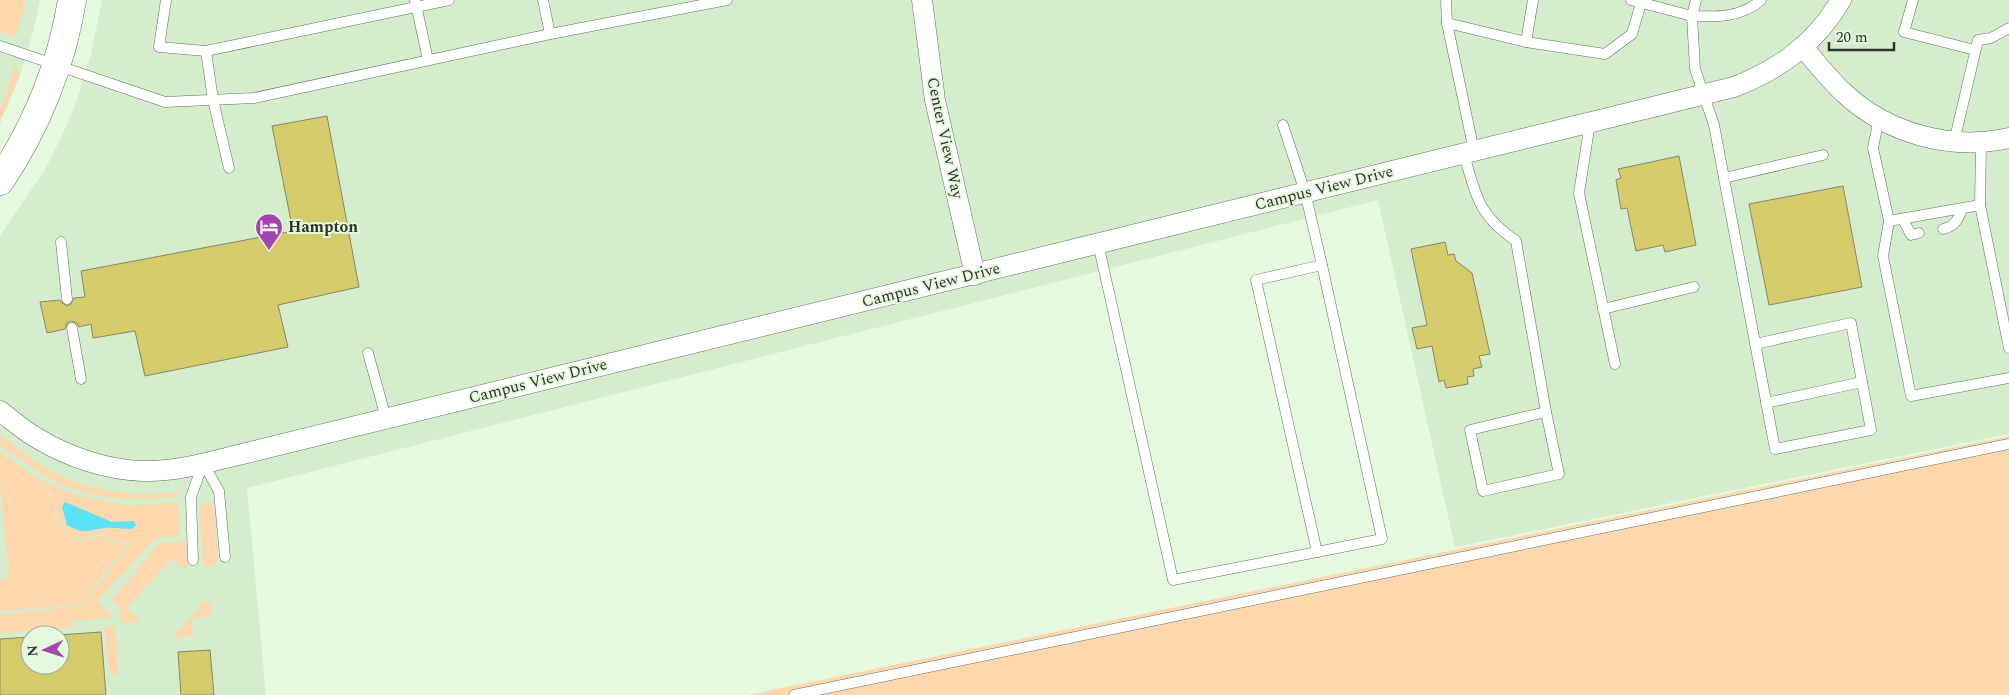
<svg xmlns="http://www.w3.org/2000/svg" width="2009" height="695" font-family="Spectral,serif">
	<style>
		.built { fill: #d4edcd; fill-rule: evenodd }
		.green { fill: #fed7ad }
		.water { fill: #58e3f6 }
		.building { fill: #d5cb69; stroke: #89866a }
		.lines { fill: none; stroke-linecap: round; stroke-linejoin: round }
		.lane-casing { stroke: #61725b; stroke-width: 11 }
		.street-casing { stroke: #61725b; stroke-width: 21 }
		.secondary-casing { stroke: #61725b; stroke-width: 29 }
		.lane { stroke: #fff; stroke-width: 10 }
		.street { stroke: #fff; stroke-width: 20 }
		.secondary { stroke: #fff; stroke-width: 28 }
		.labels { text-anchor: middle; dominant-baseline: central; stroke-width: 4; stroke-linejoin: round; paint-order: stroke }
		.street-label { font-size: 16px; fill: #2d342a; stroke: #e4f9de }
		.poi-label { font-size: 16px; font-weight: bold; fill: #2d342a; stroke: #e4f9de; text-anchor: start }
	</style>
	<rect width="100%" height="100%" fill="#e4f9de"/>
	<g class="built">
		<polygon points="0,0 40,0 33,32 20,75 0,123"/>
		<path d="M102,0H2009V434L1455,547L1378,200L247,488L266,695H0V236L46,168L68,123L77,100L91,54ZM30,635H60V665H30Z"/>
	</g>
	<g class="green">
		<polygon points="0,0 26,0 16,37 0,32"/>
		<polygon points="15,65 20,75 0,123 0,109 7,92"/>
		<path d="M0,435C13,444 25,454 37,462C78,490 130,498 178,492L180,496C142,501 102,501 66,486C42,477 21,459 0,445Z"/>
		<polygon points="2009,436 2009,695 748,695"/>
		<polygon points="0,451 32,475 48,483 47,489 62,528 83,542 94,537 105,537 111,543 128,544 90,590 85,604 0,611 0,579 9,578 0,483"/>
		<polygon points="49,483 76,495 129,506 178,502 180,536 156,538 97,601 114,618 72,621 73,627 0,633 0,615 86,605 92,591 103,579 130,544 124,541 112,542 105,535 93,535 83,540 64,528 48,489"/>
		<polygon points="207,501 212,504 214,512 218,560 213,567 205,567 203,562 200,505"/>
		<polygon points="185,542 187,568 183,569 171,559 127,608 140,619 139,621 121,623 120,608 112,600 160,543"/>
		<polygon points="205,601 212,603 211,616 192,619 193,635 173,639 174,636"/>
		<polygon points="115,626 119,674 112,675 111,669 108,669 105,627"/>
	</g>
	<path class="water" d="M65,502L112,522L134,521L136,525L132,529C124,529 115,527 107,528C88,529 87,536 67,525L62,507Z"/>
	<g class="building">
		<polygon points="327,116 359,287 278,305 288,347 145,376 135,331 93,338 91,324 79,327 77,323 71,321 67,323 65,329 47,333 40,302 60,300 62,303 67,306 71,304 74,298 85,297 81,271 293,231 272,126"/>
		<polygon points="1679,156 1696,245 1665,252 1663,245 1636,251 1627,208 1621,209 1616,180 1621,178 1618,169"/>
		<polygon points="1843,186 1862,287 1769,305 1749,204"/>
		<polygon points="1445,242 1448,255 1454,254 1456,261 1472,273 1490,354 1479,356 1482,367 1473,369 1474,376 1467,377 1468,384 1446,388 1444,380 1439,382 1432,346 1417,349 1412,328 1427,325 1411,249"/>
		<polygon points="101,632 106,695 0,695 0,639 30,637 30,665 60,665 60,635 58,635"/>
		<polygon points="210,650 214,695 181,695 178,652"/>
	</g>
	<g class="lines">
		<g class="lane-casing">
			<g id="lane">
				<polyline points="166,0 159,47 206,51 449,0"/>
				<polyline points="415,0 428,60"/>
				<polyline points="543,0 550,34 727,0"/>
				<polyline points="1446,0 1447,23 1474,151"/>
				<polyline points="1631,0 1692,16 1696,0"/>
				<polyline points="1913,0 1904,32 1975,50"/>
				<polyline points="1447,23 1526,42 1533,0"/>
				<polyline points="1526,42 1605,54 1632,34 1641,3"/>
				<polyline points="0,46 165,102 254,98 550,34"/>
				<polyline points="206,51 213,100 229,168"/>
				<polyline points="1879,118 1873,148 1889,221 1883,256 1911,396 2009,378"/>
				<polyline points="1590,123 1579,193 1615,364"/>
				<polyline points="1954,142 1978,40 1991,38 2009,28"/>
				<polyline points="1981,142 1980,205 2009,348"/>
				<path d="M1464,154C1476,196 1478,215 1516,241L1546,412"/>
				<polyline points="1724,178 1823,155"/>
				<polyline points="1903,219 1911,235 1919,233"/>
				<polyline points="1889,221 1980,205"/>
				<path d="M1943,229C1955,226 1958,220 1962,209"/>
				<polyline points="61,242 67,299"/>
				<polyline points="1098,243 1173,580 1317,552 1256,280 1322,265 1305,192 1283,125"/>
				<polyline points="1603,309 1694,287"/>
				<polyline points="72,328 81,379"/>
				<path d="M1755,344L1851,323L1871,430L1775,449L1714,125L1695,69L1692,16C1716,17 1741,18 1761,0"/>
				<polyline points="368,353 386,418"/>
				<polyline points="1766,403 1862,382"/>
				<polygon points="1546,412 1559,474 1483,491 1470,430"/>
				<polyline points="203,463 219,491 225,557"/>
				<polyline points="1317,552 1382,539 1322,265"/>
				<polyline points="193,560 191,497 203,463"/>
				<polyline points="794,695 2009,444"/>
			</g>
		</g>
		<g class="street-casing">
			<g id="street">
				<polyline points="922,0 935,100 975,275"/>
				<path d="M1803,47C1816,63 1829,79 1844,93C1888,134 1952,151 2009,138"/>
				<path d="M0,411C12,420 24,431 37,438C68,457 107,470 143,471C172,472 202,464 230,457L1734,87C1780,69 1816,43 1841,0"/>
			</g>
		</g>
		<g class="secondary-casing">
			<path id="secondary" d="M0,181C36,127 62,64 72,0"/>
		</g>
		<use href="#lane" class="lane"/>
		<use href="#street" class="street"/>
		<use href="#secondary" class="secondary"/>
	</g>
	<defs>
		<g id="hotel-pin" transform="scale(1.4375)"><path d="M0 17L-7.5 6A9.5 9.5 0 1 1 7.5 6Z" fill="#a445ad" stroke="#e4f9de"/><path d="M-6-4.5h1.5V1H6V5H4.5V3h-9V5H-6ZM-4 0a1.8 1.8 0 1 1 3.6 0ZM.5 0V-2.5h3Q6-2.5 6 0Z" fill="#fff"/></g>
	</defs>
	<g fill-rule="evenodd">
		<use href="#hotel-pin" x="269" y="227"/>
	</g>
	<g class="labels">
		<g class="street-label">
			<text transform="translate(945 138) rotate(78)">Center View Way</text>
			<text transform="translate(1324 188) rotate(-14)">Campus View Drive</text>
			<text transform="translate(931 285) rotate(-14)">Campus View Drive</text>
			<text transform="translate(538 381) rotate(-14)">Campus View Drive</text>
		</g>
		<g class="poi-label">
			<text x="288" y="227">Hampton</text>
		</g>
	</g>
	<g transform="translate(45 650) rotate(266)"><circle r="24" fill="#e4f9de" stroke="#9baa96"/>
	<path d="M0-4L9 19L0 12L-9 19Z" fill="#a445ad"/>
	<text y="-8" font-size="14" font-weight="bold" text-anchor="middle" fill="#2d342a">N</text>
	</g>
	<path d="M1829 42v8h65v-8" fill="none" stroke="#2d342a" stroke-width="2.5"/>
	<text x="1836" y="42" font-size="15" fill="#2d342a" stroke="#e4f9de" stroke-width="4" paint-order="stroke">20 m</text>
</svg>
